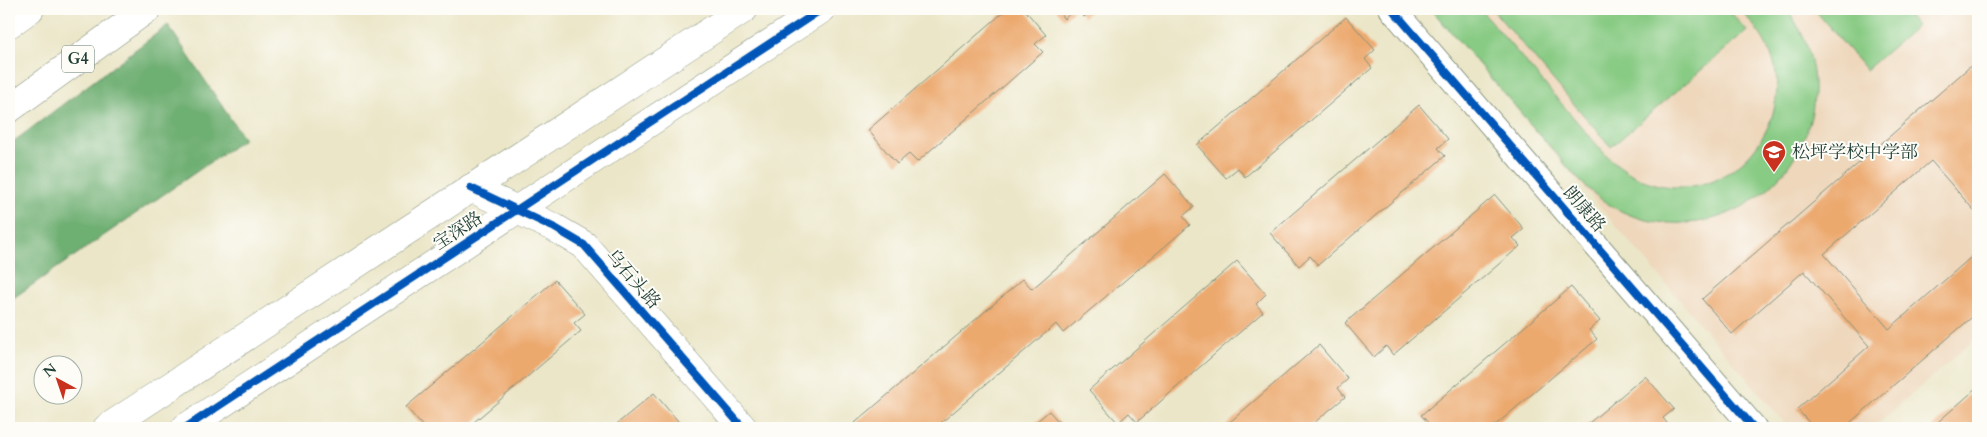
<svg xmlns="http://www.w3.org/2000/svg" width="1987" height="437" font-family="Cardo,'Noto Serif SC',serif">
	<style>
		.built { fill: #eed7bb }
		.green { fill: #88cb84; stroke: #54845c }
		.forest { fill: #6eaf72; stroke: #467653 }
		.building { fill: #eca96e }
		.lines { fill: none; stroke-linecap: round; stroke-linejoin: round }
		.street-casing { stroke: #85927e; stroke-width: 27 }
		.secondary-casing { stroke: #85927e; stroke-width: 29 }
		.highway-casing { stroke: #85927e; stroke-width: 29 }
		.street { stroke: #fff; stroke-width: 25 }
		.secondary { stroke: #fff; stroke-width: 28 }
		.highway { stroke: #fff; stroke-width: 28 }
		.cycleway-casing { stroke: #fdfcf7; stroke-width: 11 }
		.cycleway { stroke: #0057b8; stroke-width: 8 }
		.labels { text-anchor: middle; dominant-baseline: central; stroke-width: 4; stroke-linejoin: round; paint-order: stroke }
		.shield { fill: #fdfcf7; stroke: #62766e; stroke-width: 1 }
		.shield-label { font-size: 16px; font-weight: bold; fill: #1f3d34 }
		.poi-label { font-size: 18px; fill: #1f3d34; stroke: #fdfcf7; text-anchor: start }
		.street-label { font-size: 18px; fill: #1f3d34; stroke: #fdfcf7 }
	</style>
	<rect width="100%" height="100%" fill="#fdfcf7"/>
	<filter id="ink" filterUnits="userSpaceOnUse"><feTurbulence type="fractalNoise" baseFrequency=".02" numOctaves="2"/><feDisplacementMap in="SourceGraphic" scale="10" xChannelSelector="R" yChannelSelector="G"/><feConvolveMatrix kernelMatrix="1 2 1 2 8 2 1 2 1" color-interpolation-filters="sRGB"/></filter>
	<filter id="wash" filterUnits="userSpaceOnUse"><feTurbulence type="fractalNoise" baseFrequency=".0096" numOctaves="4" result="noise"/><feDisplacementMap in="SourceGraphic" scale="20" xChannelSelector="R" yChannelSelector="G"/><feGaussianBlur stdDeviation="1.12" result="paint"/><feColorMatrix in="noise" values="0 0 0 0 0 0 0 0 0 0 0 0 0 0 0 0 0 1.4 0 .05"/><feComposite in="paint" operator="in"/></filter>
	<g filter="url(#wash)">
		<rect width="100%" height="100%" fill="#ebe6c8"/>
		<polygon class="built" points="1431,9 1978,9 1978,336 1873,428 1789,428"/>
		<g class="green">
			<path d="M1431,9H1480L1604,153C1620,168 1637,180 1659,185C1729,200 1791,131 1774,63C1768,42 1754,25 1740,9H1787C1796,22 1805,37 1809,53C1832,131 1775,210 1698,222C1673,225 1646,223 1623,212C1605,204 1591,192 1577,178Z"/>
			<polygon points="1492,9 1728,9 1747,31 1611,147"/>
			<polygon points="1814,9 1903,9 1917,26 1866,70"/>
		</g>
		<polygon class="forest" points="168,25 244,139 9,301 9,145"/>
		<g id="blocks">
			<g class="building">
				<polygon points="1007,9 1024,9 1046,35 1035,44 1043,52 917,162 909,154 897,164 868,130"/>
				<polygon points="1056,9 1075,9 1064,19"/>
				<polygon points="1077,9 1093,9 1084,17"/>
				<polygon points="1346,17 1375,50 1365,59 1372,68 1245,177 1238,168 1226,178 1197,145"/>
				<polygon points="1973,64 1978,70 1978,120 1976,122 1978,125 1978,215 1931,161 1824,254 1889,329 1978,251 1978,312 1844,428 1814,428 1797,409 1869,346 1804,271 1732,334 1702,299"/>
				<polygon points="1419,105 1448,139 1438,148 1445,156 1318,265 1310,256 1299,266 1270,233"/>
				<polygon points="1165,174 1194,207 1183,216 1190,225 1063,333 1056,324 935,428 849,428 1023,279 1032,289"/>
				<polygon points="1495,195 1524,229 1513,238 1520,246 1393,355 1386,346 1374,357 1345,323"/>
				<polygon points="1237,261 1266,294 1256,304 1263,312 1137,422 1129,413 1118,423 1089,390"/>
				<polygon points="555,280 585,314 574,323 581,331 467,428 424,428 406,407"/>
				<polygon points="1571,287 1600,321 1589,330 1597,339 1492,428 1433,428 1421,415"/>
				<polygon points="1319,345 1348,379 1338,388 1345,397 1308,428 1223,428"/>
				<polygon points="1645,376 1674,409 1663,418 1670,427 1583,428"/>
				<polygon points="1978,387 1978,428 1931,428"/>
				<polygon points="654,393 683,427 612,428"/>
				<polygon points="1049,411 1064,428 1029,428"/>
			</g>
		</g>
	</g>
	<g filter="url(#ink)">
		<use href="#blocks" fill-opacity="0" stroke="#85927e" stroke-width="1"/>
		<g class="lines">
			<g class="street-casing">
				<polyline id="street" points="1392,9 1754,428"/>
			</g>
			<g class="secondary-casing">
				<g id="secondary">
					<polyline points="471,188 555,228 584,245 743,428"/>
					<polyline points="107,428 744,9"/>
					<polyline points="185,428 822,9"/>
				</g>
			</g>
			<g class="highway-casing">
				<g id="highway">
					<polyline points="9,24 30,9"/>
					<polyline points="9,109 147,9"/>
				</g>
			</g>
			<use href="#street" class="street"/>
			<use href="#secondary" class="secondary"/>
			<use href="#highway" class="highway"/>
			<g class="cycleway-casing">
				<g id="cycleway">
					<polyline points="1392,9 1754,428"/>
					<polyline points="471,188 555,228 584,245 743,428"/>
					<polyline points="185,428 822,9"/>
				</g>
			</g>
			<use href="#cycleway" class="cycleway"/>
		</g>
	</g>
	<defs>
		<g id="school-pin" transform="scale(1.25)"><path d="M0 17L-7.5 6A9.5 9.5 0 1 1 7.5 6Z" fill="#c8321e" stroke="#fdfcf7"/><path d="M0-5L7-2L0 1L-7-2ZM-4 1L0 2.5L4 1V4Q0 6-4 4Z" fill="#fff"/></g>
	</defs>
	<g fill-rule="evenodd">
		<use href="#school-pin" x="1774" y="152"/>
	</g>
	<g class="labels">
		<rect class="shield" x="62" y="45.5" width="32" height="27" rx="4"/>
		<g class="shield-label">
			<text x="78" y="59">G4</text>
		</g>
		<g class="poi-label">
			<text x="1792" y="152">松坪学校中学部</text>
		</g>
		<g class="street-label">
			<text transform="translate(1584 209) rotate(49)">朗康路</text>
			<text transform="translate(458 231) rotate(-33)">宝深路</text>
			<text transform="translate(633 279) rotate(49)">乌石头路</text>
		</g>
	</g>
	<rect width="1987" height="437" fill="none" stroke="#fdfcf7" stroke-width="30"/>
	<g transform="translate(58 380) rotate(320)"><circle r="24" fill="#fdfcf7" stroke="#a4b0a9"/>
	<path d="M0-4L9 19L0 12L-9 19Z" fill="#c8321e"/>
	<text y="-8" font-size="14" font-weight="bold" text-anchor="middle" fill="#1f3d34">N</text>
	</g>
</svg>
